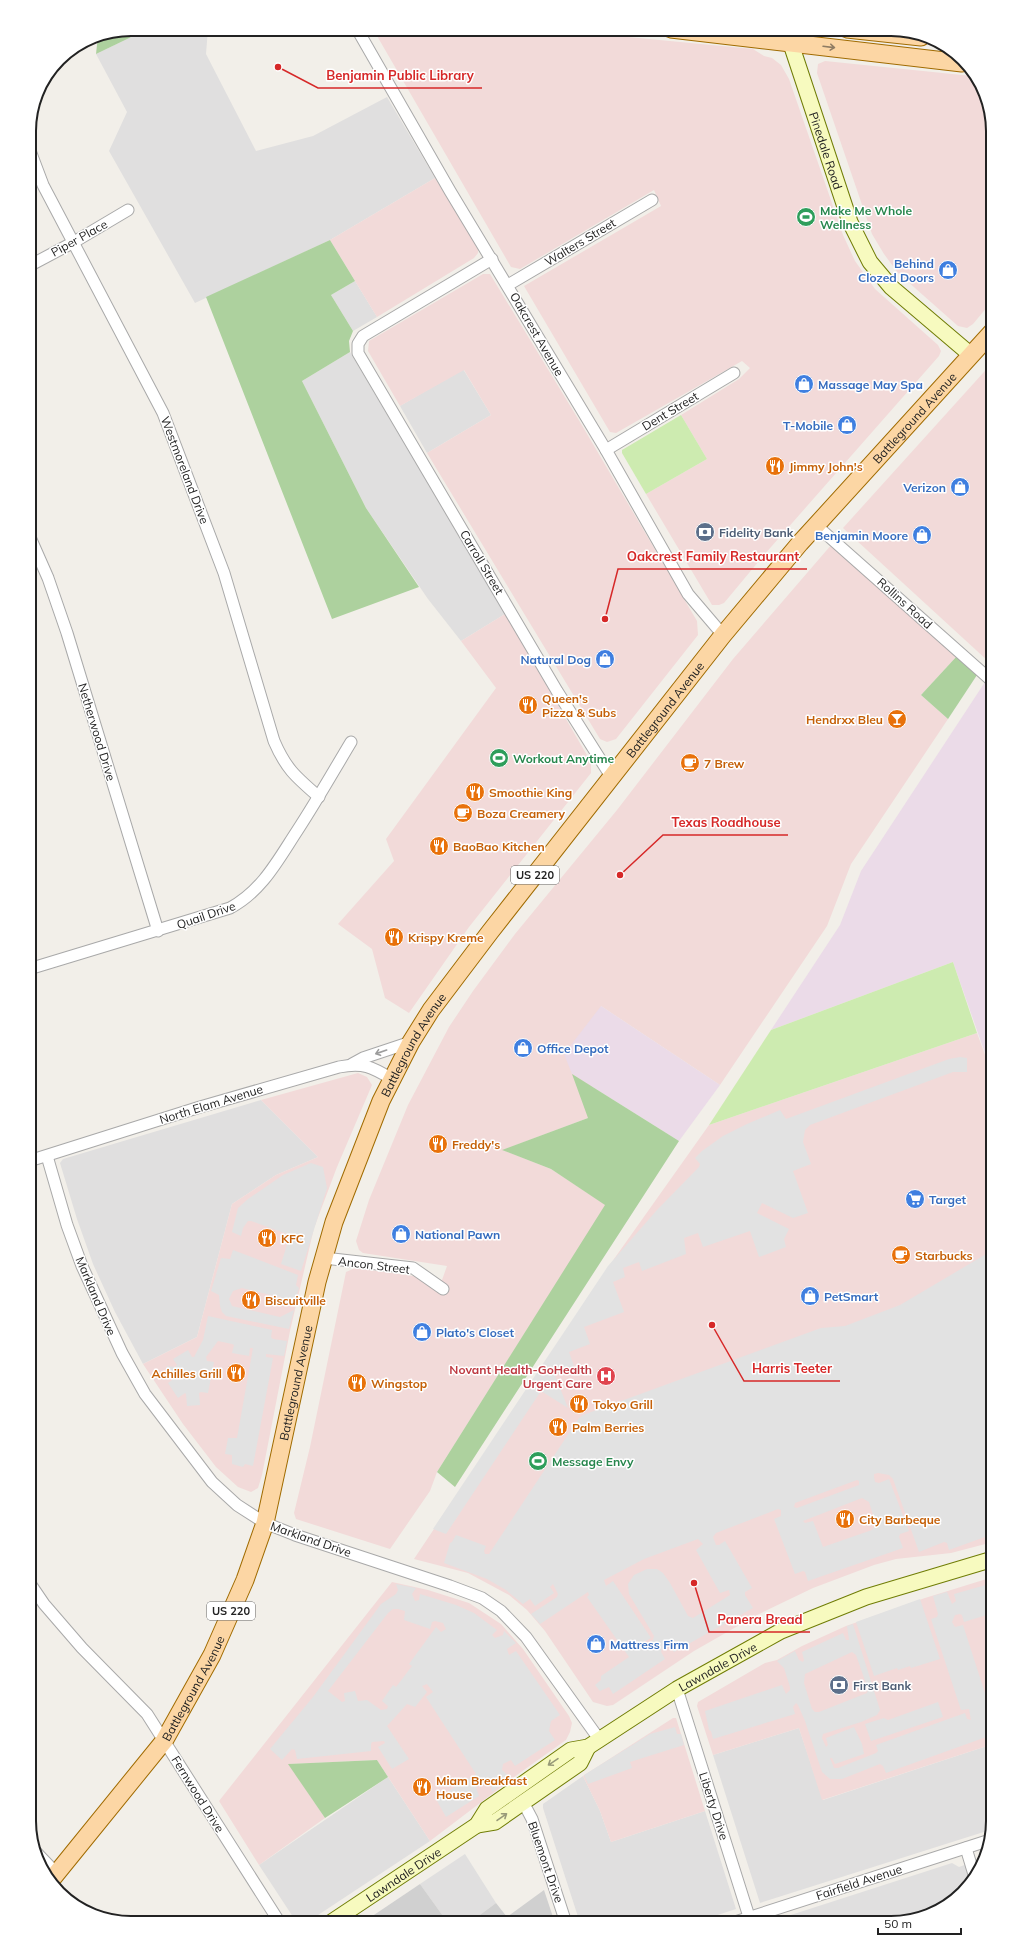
<svg xmlns="http://www.w3.org/2000/svg" width="1022" height="1952" font-family="Mulish,sans-serif">
	<style>
		.residential { fill: #e0dfdf }
		.commercial { fill: #f2dad9 }
		.industrial { fill: #ebdbe8 }
		.religious { fill: #d0d0d0 }
		.grass { fill: #cdebb0 }
		.forest { fill: #add19e }
		.parking { fill: #e2e2e2; fill-rule: evenodd }
		.lines { fill: none; stroke-linecap: round; stroke-linejoin: round }
		.street-casing { stroke: #a9a9a9; stroke-width: 13 }
		.secondary-casing { stroke: #707d05; stroke-width: 17 }
		.primary-casing { stroke: #a06b00; stroke-width: 19 }
		.street { stroke: #fff; stroke-width: 11 }
		.secondary { stroke: #f7fabf; stroke-width: 15 }
		.primary { stroke: #fcd6a4; stroke-width: 17 }
		.oneway { stroke: #8f7c63 }
		.oneway2 { stroke: #9c9c9c }
		.oneway3 { stroke: #979978 }
		.labels { text-anchor: middle; dominant-baseline: central; stroke-width: 3; stroke-linejoin: round; paint-order: stroke }
		.shield { fill: #fff; stroke: #646464; stroke-width: 1 }
		.shield-label { font-size: 11px; font-weight: bold; fill: #222 }
		.street-label { font-size: 12px; fill: #222; stroke: #fff }
		.leisure-label { font-size: 12px; font-weight: bold; fill: #27864d; stroke: #fff; text-anchor: start }
		.shop-label { font-size: 12px; font-weight: bold; fill: #366cbe; stroke: #fff; text-anchor: start }
		.food-label { font-size: 12px; font-weight: bold; fill: #c56008; stroke: #fff; text-anchor: start }
		.service-label { font-size: 12px; font-weight: bold; fill: #4e5e75; stroke: #fff; text-anchor: start }
		.health-label { font-size: 12px; font-weight: bold; fill: #be3a42; stroke: #fff; text-anchor: end }
		.rim { fill: none; stroke: #222; stroke-width: 2 }
		.leader { fill: none; stroke: #d62828; stroke-width: 1.5 }
		.callout-dot { fill: #d62828; stroke: #fff; stroke-width: 1.5 }
		.callout-label { font-size: 13px; text-anchor: middle; font-weight: bold; fill: #d62828; stroke: #fff; stroke-width: 3; stroke-linejoin: round; paint-order: stroke }
	</style>
	<rect width="100%" height="100%" fill="#f2efe9"/>
	<g class="residential">
		<polygon points="148,29 208,29 206,54 256,151 313,136 387,97 435,178 330,240 195,303 109,151 127,112 96,54"/>
		<polygon points="355,281 377,317 353,331 331,295"/>
		<polygon points="350,352 505,614 461,641 428,599 366,508 302,381"/>
		<polygon points="463,369 491,415 427,453 400,406"/>
		<polygon points="261,1100 318,1157 276,1175 232,1204 197,1337 143,1364 115,1312 93,1264 77,1219 60,1163 63,1159"/>
		<polygon points="799,1728 823,1800 993,1744 993,1821 990,1830 760,1903 713,1755"/>
		<polygon points="583,1776 600,1811 611,1842 705,1811 736,1909 693,1923 580,1923 543,1808 543,1804"/>
		<polygon points="388,1777 430,1841 306,1923 297,1923 259,1865"/>
		<polygon points="465,1854 496,1903 469,1923 448,1923 420,1884"/>
		<polygon points="983,1854 976,1878 930,1915 891,1923 766,1923 952,1863 959,1867 978,1860"/>
	</g>
	<g class="commercial">
		<polygon points="373,29 545,29 753,49 764,56 772,58 781,65 789,79 843,235 855,261 875,289 938,345 941,351 939,356 764,555 724,603 719,605 712,605 646,494 707,459 681,415 739,379 750,368 742,361 616,433 610,432 524,286 661,206 654,190 520,269 511,267"/>
		<polygon points="825,61 972,76 985,92 993,131 993,300 973,324 967,328 958,326 898,273 884,254 872,234 817,73 818,64"/>
		<polygon points="435,178 478,248 478,253 474,258 377,317 330,240"/>
		<polygon points="483,274 490,274 580,422 697,621 698,635 616,739 607,742 600,739 427,453 491,415 464,370 400,406 368,351 369,341"/>
		<polygon points="993,362 993,654 988,661 843,528"/>
		<polygon points="832,544 957,656 921,695 948,719 851,864 827,926 720,1085 601,1006 588,1118 503,1150 551,1169 606,1205 437,1472 430,1491 390,1549 296,1519 294,1513 310,1447 346,1272 355,1268 442,1280 447,1266 363,1253 359,1250 356,1241 369,1200 408,1105 449,1027 473,991 515,934 617,810 733,659"/>
		<polygon points="505,614 591,762 591,773 469,927 409,1013 385,998 372,949 338,924 394,861 386,839 496,688 461,641"/>
		<polygon points="977,1033 993,1076 993,1542 951,1553 896,1559 874,1565 813,1588 757,1615 694,1651 613,1705 607,1706 593,1702 545,1631 527,1610 509,1595 468,1573 414,1559 614,1259 709,1125"/>
		<polygon points="358,1073 367,1077 372,1085 337,1167 314,1228 290,1331 262,1475 258,1488 251,1492 238,1487 216,1467 183,1424 143,1364 197,1337 232,1204 276,1175 318,1157 261,1100"/>
		<polygon points="993,1577 993,1744 822,1800 799,1728 713,1755 697,1706 698,1702 765,1663 777,1660 802,1646 846,1626 925,1598"/>
		<polygon points="392,1582 428,1590 469,1603 501,1624 523,1649 569,1716 572,1723 570,1732 566,1740 521,1772 430,1841 377,1760 289,1764 325,1818 259,1865 219,1801"/>
		<polygon points="673,1718 676,1718 705,1811 611,1842 600,1811 583,1776"/>
	</g>
	<g class="industrial">
		<polygon points="985,682 993,689 993,1076 953,962 771,1030 840,925 861,871"/>
		<polygon points="601,1006 720,1085 679,1141 572,1074 564,1054"/>
	</g>
	<g class="religious">
		<polygon points="420,1884 448,1923 362,1923"/>
		<polygon points="544,1890 555,1923 469,1923 496,1903 507,1917"/>
	</g>
	<g class="grass">
		<polygon points="681,415 707,459 646,494 622,453 622,450"/>
		<polygon points="953,962 977,1033 709,1125 771,1030"/>
	</g>
	<g class="forest">
		<polygon points="131,29 148,29 96,54 98,36"/>
		<polygon points="330,240 355,281 331,295 353,331 349,341 350,352 302,381 366,508 419,587 332,619 206,297"/>
		<polygon points="957,656 977,675 948,719 921,695"/>
		<polygon points="572,1074 679,1141 455,1487 437,1472 605,1205 551,1169 502,1150 588,1118"/>
		<polygon points="377,1760 388,1777 325,1818 288,1764"/>
	</g>
	<g class="parking">
		<polygon points="960,1057 967,1058 967,1072 953,1072 810,1125 805,1130 803,1142 811,1164 793,1171 808,1213 793,1218 762,1203 757,1213 789,1229 784,1239 786,1247 759,1257 750,1231 703,1247 698,1233 684,1238 686,1254 642,1271 639,1262 623,1268 625,1277 613,1282 624,1312 584,1327 590,1344 569,1352 574,1366 554,1373 568,1408 541,1391 446,1534 433,1529 608,1266 657,1210 699,1167 700,1164 695,1158 702,1151 723,1136 747,1124 780,1110 786,1119 949,1059"/>
		<polygon points="311,1163 323,1167 327,1188 301,1271 281,1264 290,1235 251,1221 248,1221 243,1228 241,1236 232,1232 238,1208 248,1199 283,1175"/>
		<polygon points="233,1250 298,1275 296,1285 299,1288 295,1301 242,1288 233,1291 229,1299 232,1306 280,1317 294,1310 289,1329 226,1316 222,1312 220,1306 219,1295 211,1291 221,1258 230,1259"/>
		<path d="M993,1250V1534L949,1550L947,1543L944,1542L919,1552L893,1479L889,1475L878,1473L874,1474V1477L875,1482L879,1483L889,1479L909,1531L900,1534L899,1537L903,1548L808,1581L805,1572L803,1571L795,1574L774,1519L781,1516V1510L778,1509L716,1533L713,1537L716,1545H719L725,1541L752,1588L745,1592V1595L753,1608L674,1652L670,1646H667L662,1649L661,1652L665,1659L613,1694L609,1687L600,1691L595,1685L601,1680V1676L629,1657L587,1597L589,1595L588,1592L540,1624L531,1614L557,1597L558,1594L553,1584L550,1587L554,1593L535,1606L530,1599L523,1604L506,1590L487,1579L444,1563L450,1543L452,1542L456,1535L486,1546L484,1551L485,1554H489L579,1418L583,1415L821,1328L845,1326L900,1305ZM857,1480L859,1481V1485L797,1508L794,1507L795,1503ZM862,1498L869,1502L875,1521L874,1527L872,1530L823,1547L813,1521L805,1523L803,1521ZM698,1539L703,1544L696,1550L720,1593L729,1590L730,1595L693,1618L688,1616L670,1583L663,1573L657,1569H647L634,1575L628,1584L629,1594L654,1636L653,1640L645,1645L644,1642L651,1638L613,1581L606,1586L604,1580L644,1559Z"/>
		<polygon points="208,1316 272,1330 271,1337 273,1339 287,1341 284,1356 266,1354 266,1357 273,1358 253,1466 245,1464 243,1467 232,1464 232,1455 225,1454 228,1438 237,1438 253,1348 250,1348 249,1356 232,1353 234,1345 232,1344 218,1341 206,1357 207,1361 214,1362 208,1393 201,1392 199,1393 200,1405 187,1406 186,1394 185,1393 178,1398 168,1383 175,1378 174,1376 166,1375 167,1366 175,1367 177,1365 173,1359 188,1350 192,1357 194,1357 203,1340"/>
		<path d="M993,1583V1613L964,1622L962,1615L960,1614L955,1615L952,1622L955,1627L963,1625L993,1718V1724L986,1728L989,1736L886,1773L883,1766L880,1764L842,1779H830L822,1772L805,1721L798,1705L796,1703L793,1707L795,1714L713,1739L711,1731L709,1730L705,1711L782,1685L786,1694L790,1690V1687L784,1668L777,1661L795,1651L799,1660L803,1662L804,1660L802,1652L843,1633L846,1640H849L847,1626L853,1624L880,1710L877,1715L861,1722L823,1734L822,1738L826,1747L828,1745L826,1738L854,1727L862,1744L864,1754L835,1764L832,1758H830L834,1768H838L876,1753L878,1751L876,1745L965,1713L967,1719L971,1720L969,1709L961,1710L931,1619L937,1617L938,1614L933,1596L947,1592L952,1604L956,1601L954,1594ZM852,1652L856,1655L868,1689L867,1693L819,1712H815L812,1709L804,1683L805,1674Z"/>
		<path d="M396,1584L416,1588L412,1594L415,1601L419,1600L420,1594L456,1605L474,1613L497,1630L492,1635L495,1638L503,1635L504,1631L516,1643L507,1649L509,1655L516,1651L560,1715L551,1721L549,1731L555,1740L515,1766L511,1760L503,1764L502,1770L510,1777L492,1792L491,1786L489,1781H486L476,1787L479,1796L446,1817L436,1799L476,1774L426,1697L433,1692L427,1684L422,1686L427,1692L415,1707L407,1704L387,1726L409,1759L392,1769L378,1747L385,1743L384,1741L372,1742L371,1744V1751L297,1759L295,1750L292,1749L282,1760L270,1749L313,1697L381,1604L396,1594L398,1590ZM393,1609H398L405,1611L404,1620L430,1629L432,1622L435,1621L443,1623L446,1629L441,1632L436,1627L409,1664L412,1666L396,1687L393,1685L382,1701L388,1706L387,1709L381,1710L367,1700L358,1701L355,1691L344,1693L345,1701L342,1702L328,1691L388,1613Z"/>
		<polygon points="920,1599 940,1659 911,1668 910,1666 898,1670 897,1668 874,1676 856,1622"/>
		<polygon points="938,1702 943,1717 871,1741 865,1724 884,1718 888,1720"/>
		<polygon points="675,1727 677,1734 681,1734 684,1745 630,1762 632,1768 588,1784 584,1775 650,1734"/>
	</g>
	<g class="lines">
		<g class="street-casing">
			<g id="street">
				<polyline points="357,29 450,191 606,450 688,594 723,635"/>
				<path d="M29,148L43,185L163,413L224,573L274,741C286,769 296,777 319,797"/>
				<polyline points="492,259 363,336 358,344 358,353 557,691 612,778"/>
				<polyline points="29,266 74,242 128,210"/>
				<polyline points="508,285 652,200"/>
				<polyline points="606,450 734,373"/>
				<polyline points="817,526 993,682"/>
				<polyline points="29,535 48,578 67,633 158,931"/>
				<path d="M29,969L230,908C262,891 278,860 297,831C316,802 333,772 351,742"/>
				<polyline points="352,1064 363,1058 411,1042"/>
				<polyline points="47,1156 67,1225 82,1266 122,1353 145,1394 212,1482 237,1505 265,1523 295,1535 450,1586 482,1598 501,1611 526,1637 599,1739"/>
				<path d="M29,1161L200,1107L339,1067C363,1062 372,1067 392,1079"/>
				<polyline points="324,1258 413,1268 443,1289"/>
				<polyline points="29,1582 44,1604 82,1648 147,1714 280,1923"/>
				<polyline points="677,1689 751,1923"/>
				<polyline points="523,1802 532,1819 566,1923"/>
				<polyline points="966,1848 975,1878"/>
				<polyline points="35,1851 57,1874"/>
				<polyline points="732,1923 987,1841"/>
			</g>
		</g>
		<g class="secondary-casing">
			<g id="secondary">
				<path id="s1" d="M786,29L850,222L870,262L891,287L971,355"/>
				<polyline points="477,1825 495,1822 580,1763 588,1747"/>
				<path id="s2" d="M330,1923L477,1825L487,1809L571,1750L588,1747L677,1689L781,1631L866,1597L993,1559"/>
			</g>
		</g>
		<g class="primary-casing">
			<g id="primary">
				<polyline points="671,29 962,63"/>
				<polyline points="847,29 921,37"/>
				<path id="s3" d="M52,1879L164,1741L212,1655L245,1580L265,1523L317,1282L334,1222L381,1101L411,1042L431,1010L490,932L723,635L800,543L993,331"/>
			</g>
		</g>
		<use href="#street" class="street"/>
		<use href="#secondary" class="secondary"/>
		<use href="#primary" class="primary"/>
	</g>
	<defs><path id="oneway-shaft" d="M-6 0H5M1.5-3L5.5 0L1.5 3" fill="none" stroke-width="1.6" stroke-linecap="round" stroke-linejoin="round"/></defs>
	<use class="oneway" href="#oneway-shaft" transform="translate(829 47) rotate(7)"/>
	<use class="oneway2" href="#oneway-shaft" transform="translate(381 1052) rotate(161)"/>
	<g class="oneway3">
		<use href="#oneway-shaft" transform="translate(553 1762) rotate(146)"/>
		<use href="#oneway-shaft" transform="translate(502 1817) rotate(-35)"/>
	</g>
	<defs>
		<g id="stadium-disc" transform="scale(1)"><circle r="9.5" fill="#2e9e5b" stroke="#fff"/><path d="M0-5a6.5 5 0 1 0 0 10a6.5 5 0 1 0 0-10ZM-3.5-1.8h7v3.6h-7Z" fill="#fff"/></g>
		<g id="shop-disc" transform="scale(1)"><circle r="9.5" fill="#3f7fe0" stroke="#fff"/><path d="M-5-2.5h2.3a2.7 3.5 0 0 1 5.4 0H5L5.5 6h-11ZM-1.5-2.5h3a1.5 2.3 0 0 0-3 0Z" fill="#fff"/></g>
		<g id="restaurant-disc" transform="scale(1)"><circle r="9.5" fill="#e8710a" stroke="#fff"/><path d="M-5-6h1v4h1v-4h1v4h1v-4h1v5L-1.5 .5V6h-2V.5L-5-1ZM5-6V6H3V1.5H1.5Q1.5-4 5-6Z" fill="#fff"/></g>
		<g id="bank-disc" transform="scale(1)"><circle r="9.5" fill="#5c6f8a" stroke="#fff"/><path d="M-6-4H6V4H-6ZM0-2.3a2.3 2.3 0 1 0 0 4.6a2.3 2.3 0 1 0 0-4.6Z" fill="#fff"/></g>
		<g id="bar-disc" transform="scale(1)"><circle r="9.5" fill="#e8710a" stroke="#fff"/><path d="M-6-5H6L.8 .8V4.5H3.5V6h-7V4.5H-.8V.8Z" fill="#fff"/></g>
		<g id="cafe-disc" transform="scale(1)"><circle r="9.5" fill="#e8710a" stroke="#fff"/><path d="M-5.5-4.5H6V0H3Q3 3.5 0 3.5H-2.5Q-5.5 3.5-5.5 0ZM3-3.2v2h1.7v-2ZM-6 4.5H4V6H-6Z" fill="#fff"/></g>
		<g id="supermarket-disc" transform="scale(1)"><circle r="9.5" fill="#3f7fe0" stroke="#fff"/><path d="M-6-5.5h2.5l.6 2H6L4.5 2H-2.5L-4.4-4H-6ZM-1.5 3.2a1.3 1.3 0 1 0 .1 0ZM3 3.2a1.3 1.3 0 1 0 .1 0Z" fill="#fff"/></g>
		<g id="hospital-disc" transform="scale(1)"><circle r="9.5" fill="#e0444e" stroke="#fff"/><path d="M-5-5h3v3.5h4V-5h3V5h-3V1.5h-4V5h-3Z" fill="#fff"/></g>
	</defs>
	<g fill-rule="evenodd">
		<use href="#stadium-disc" x="806" y="217"/>
		<use href="#shop-disc" x="948" y="270"/>
		<use href="#shop-disc" x="804" y="384"/>
		<use href="#shop-disc" x="847" y="425"/>
		<use href="#restaurant-disc" x="775" y="466"/>
		<use href="#shop-disc" x="960" y="487"/>
		<use href="#bank-disc" x="705" y="532"/>
		<use href="#shop-disc" x="922" y="535"/>
		<use href="#shop-disc" x="605" y="659"/>
		<use href="#restaurant-disc" x="528" y="705"/>
		<use href="#bar-disc" x="897" y="719"/>
		<use href="#stadium-disc" x="499" y="758"/>
		<use href="#cafe-disc" x="690" y="763"/>
		<use href="#restaurant-disc" x="475" y="792"/>
		<use href="#cafe-disc" x="463" y="813"/>
		<use href="#restaurant-disc" x="439" y="846"/>
		<use href="#restaurant-disc" x="394" y="937"/>
		<use href="#shop-disc" x="523" y="1048"/>
		<use href="#restaurant-disc" x="438" y="1144"/>
		<use href="#supermarket-disc" x="915" y="1199"/>
		<use href="#shop-disc" x="401" y="1234"/>
		<use href="#restaurant-disc" x="267" y="1238"/>
		<use href="#cafe-disc" x="901" y="1255"/>
		<use href="#shop-disc" x="810" y="1296"/>
		<use href="#restaurant-disc" x="251" y="1300"/>
		<use href="#shop-disc" x="422" y="1332"/>
		<use href="#restaurant-disc" x="236" y="1373"/>
		<use href="#hospital-disc" x="606" y="1376"/>
		<use href="#restaurant-disc" x="357" y="1383"/>
		<use href="#restaurant-disc" x="579" y="1404"/>
		<use href="#restaurant-disc" x="558" y="1427"/>
		<use href="#stadium-disc" x="538" y="1461"/>
		<use href="#restaurant-disc" x="845" y="1519"/>
		<use href="#shop-disc" x="596" y="1644"/>
		<use href="#bank-disc" x="839" y="1685"/>
		<use href="#restaurant-disc" x="422" y="1787"/>
	</g>
	<g class="labels">
		<g class="shield">
			<rect x="511" y="866" width="48" height="18" rx="3"/>
			<rect x="207" y="1602" width="48" height="18" rx="3"/>
		</g>
		<g class="shield-label">
			<text x="535" y="875">US 220</text>
			<text x="231" y="1611">US 220</text>
		</g>
		<g class="street-label">
			<text stroke="none"><textPath href="#s1" startOffset="128">Pinedale Road</textPath></text>
			<text transform="translate(79 238) rotate(-29)">Piper Place</text>
			<text transform="translate(580 242) rotate(-31)">Walters Street</text>
			<text transform="translate(537 334) rotate(60)">Oakcrest Avenue</text>
			<text transform="translate(670 411) rotate(-31)">Dent Street</text>
			<text stroke="none"><textPath href="#s3" startOffset="1726">Battleground Avenue</textPath></text>
			<text transform="translate(185 470) rotate(69)">Westmoreland Drive</text>
			<text transform="translate(482 562) rotate(59)">Carroll Street</text>
			<text transform="translate(905 603) rotate(42)">Rollins Road</text>
			<text stroke="none"><textPath href="#s3" startOffset="1342">Battleground Avenue</textPath></text>
			<text transform="translate(97 732) rotate(73)">Netherwood Drive</text>
			<text transform="translate(206 915) rotate(-19)">Quail Drive</text>
			<text stroke="none"><textPath href="#s3" startOffset="922">Battleground Avenue</textPath></text>
			<text transform="translate(211 1104) rotate(-17)">North Elam Avenue</text>
			<text transform="translate(374 1265) rotate(7)">Ancon Street</text>
			<text transform="translate(96 1296) rotate(67)">Markland Drive</text>
			<text stroke="none"><textPath href="#s3" startOffset="562">Battleground Avenue</textPath></text>
			<text transform="translate(311 1539) rotate(19)">Markland Drive</text>
			<text stroke="none"><textPath href="#s2" startOffset="468">Lawndale Drive</textPath></text>
			<text stroke="none"><textPath href="#s3" startOffset="238">Battleground Avenue</textPath></text>
			<text transform="translate(198 1794) rotate(58)">Fernwood Drive</text>
			<text transform="translate(714 1806) rotate(72)">Liberty Drive</text>
			<text transform="translate(546 1862) rotate(71)">Bluemont Drive</text>
			<text stroke="none"><textPath href="#s2" startOffset="88">Lawndale Drive</textPath></text>
			<text transform="translate(859 1882) rotate(-18)">Fairfield Avenue</text>
		</g>
		<g class="leisure-label">
			<text x="820" y="210">Make Me Whole<tspan x="820" dy="14">Wellness</tspan></text>
			<text x="513" y="758">Workout Anytime</text>
			<text x="552" y="1461">Message Envy</text>
		</g>
		<g class="shop-label">
			<text x="934" y="263" text-anchor="end">Behind<tspan x="934" dy="14">Clozed Doors</tspan></text>
			<text x="818" y="384">Massage May Spa</text>
			<text x="833" y="425" text-anchor="end">T-Mobile</text>
			<text x="946" y="487" text-anchor="end">Verizon</text>
			<text x="908" y="535" text-anchor="end">Benjamin Moore</text>
			<text x="591" y="659" text-anchor="end">Natural Dog</text>
			<text x="537" y="1048">Office Depot</text>
			<text x="929" y="1199">Target</text>
			<text x="415" y="1234">National Pawn</text>
			<text x="824" y="1296">PetSmart</text>
			<text x="436" y="1332">Plato's Closet</text>
			<text x="610" y="1644">Mattress Firm</text>
		</g>
		<g class="food-label">
			<text x="789" y="466">Jimmy John's</text>
			<text x="542" y="698">Queen's<tspan x="542" dy="14">Pizza &amp; Subs</tspan></text>
			<text x="883" y="719" text-anchor="end">Hendrxx Bleu</text>
			<text x="704" y="763">7 Brew</text>
			<text x="489" y="792">Smoothie King</text>
			<text x="477" y="813">Boza Creamery</text>
			<text x="453" y="846">BaoBao Kitchen</text>
			<text x="408" y="937">Krispy Kreme</text>
			<text x="452" y="1144">Freddy's</text>
			<text x="281" y="1238">KFC</text>
			<text x="915" y="1255">Starbucks</text>
			<text x="265" y="1300">Biscuitville</text>
			<text x="222" y="1373" text-anchor="end">Achilles Grill</text>
			<text x="371" y="1383">Wingstop</text>
			<text x="593" y="1404">Tokyo Grill</text>
			<text x="572" y="1427">Palm Berries</text>
			<text x="859" y="1519">City Barbeque</text>
			<text x="436" y="1780">Miam Breakfast<tspan x="436" dy="14">House</tspan></text>
		</g>
		<g class="service-label">
			<text x="719" y="532">Fidelity Bank</text>
			<text x="853" y="1685">First Bank</text>
		</g>
		<g class="health-label">
			<text x="592" y="1369">Novant Health-GoHealth<tspan x="592" dy="14">Urgent Care</tspan></text>
		</g>
	</g>
	<path d="M0 0H1022V1952H0ZM131 36H891A95 95 0 0 1 986 131V1821A95 95 0 0 1 891 1916H131A95 95 0 0 1 36 1821V131A95 95 0 0 1 131 36Z" fill="#fff" fill-rule="evenodd"/>
	<path class="rim" d="M131 36H891A95 95 0 0 1 986 131V1821A95 95 0 0 1 891 1916H131A95 95 0 0 1 36 1821V131A95 95 0 0 1 131 36Z"/>
	<path class="leader" d="M278 67L318 88H482M605 619L618 569H807M620 875L663 835H788M712 1325L744 1381H840M694 1583L709 1632H810"/>
	<g class="callout-dot">
		<circle cx="278" cy="67" r="4"/>
		<circle cx="605" cy="619" r="4"/>
		<circle cx="620" cy="875" r="4"/>
		<circle cx="712" cy="1325" r="4"/>
		<circle cx="694" cy="1583" r="4"/>
	</g>
	<g class="callout-label">
		<text x="400" y="80">Benjamin Public Library</text>
		<text x="713" y="561">Oakcrest Family Restaurant</text>
		<text x="726" y="827">Texas Roadhouse</text>
		<text x="792" y="1373">Harris Teeter</text>
		<text x="760" y="1624">Panera Bread</text>
	</g>
	<path d="M878 1928v6h83v-6" fill="none" stroke="#222222" stroke-width="2"/>
	<text x="884" y="1928" font-size="12" fill="#222222" stroke="#ffffff" stroke-width="3" paint-order="stroke">50 m</text>
</svg>
